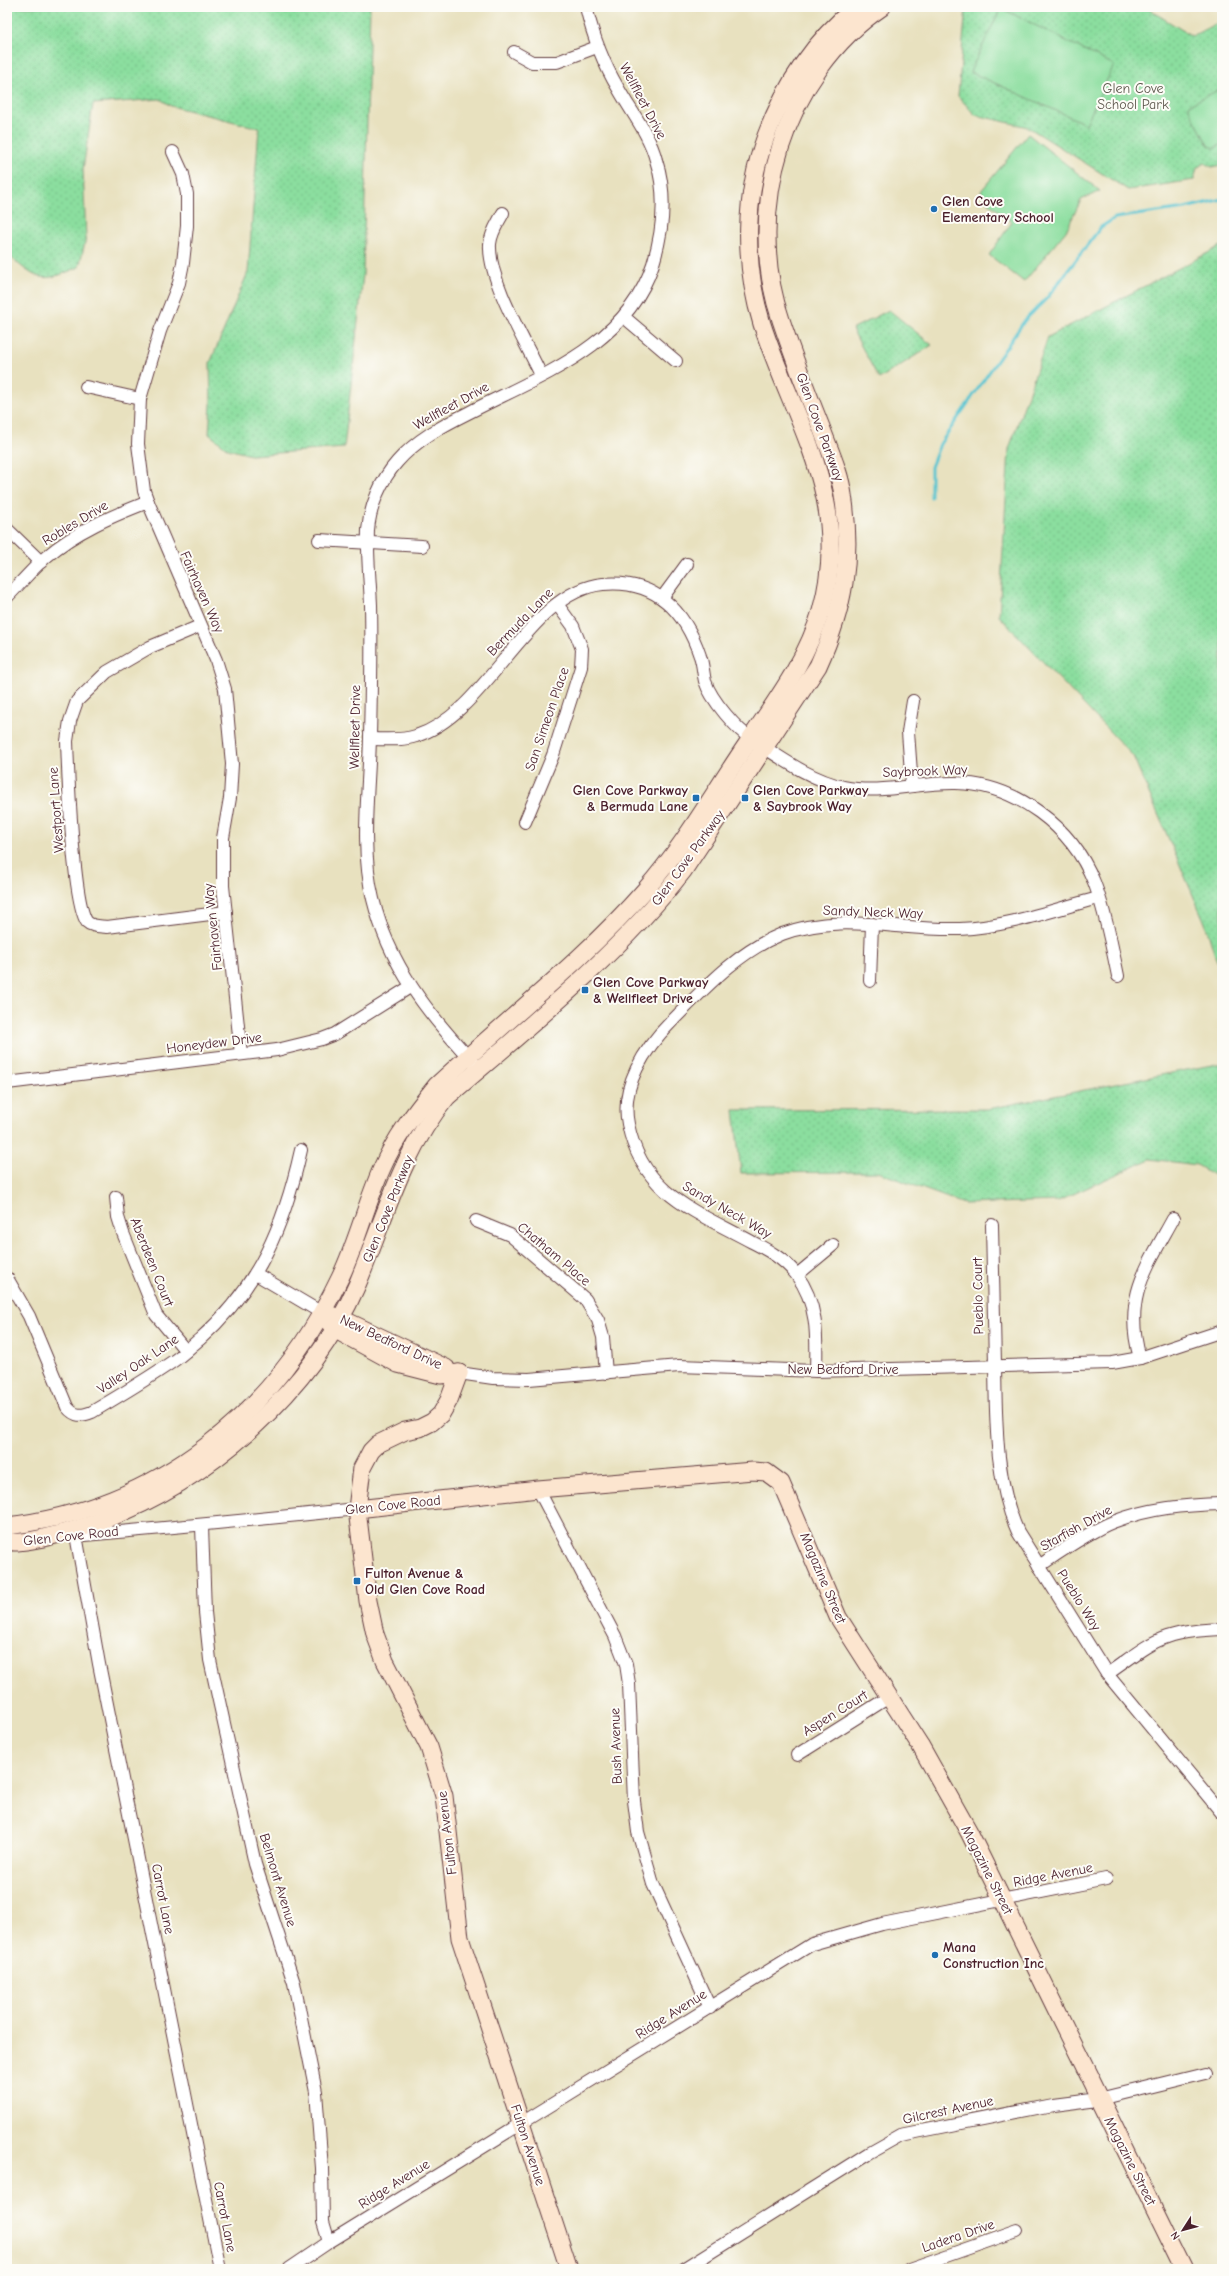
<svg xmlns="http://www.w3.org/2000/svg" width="1229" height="2276" font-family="'Comic Neue',sans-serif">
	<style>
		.grass { fill: url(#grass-dots); stroke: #6a7e65 }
		.garden { fill: #8bde9f; stroke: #6a7e65 }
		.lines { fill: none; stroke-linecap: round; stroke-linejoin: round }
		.stream { stroke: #59c5d2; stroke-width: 3 }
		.street-casing { stroke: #623c41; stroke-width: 14 }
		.secondary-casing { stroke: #623c41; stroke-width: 19 }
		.street { stroke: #fff; stroke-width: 12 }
		.secondary { stroke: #fce5cf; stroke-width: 17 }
		.poi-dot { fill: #1f6fb2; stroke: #fdfcf7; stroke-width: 1.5 }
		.labels { text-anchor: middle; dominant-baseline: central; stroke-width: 4; stroke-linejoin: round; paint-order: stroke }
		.park-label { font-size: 14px; fill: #5e584e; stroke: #fdfcf7 }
		.street-label { font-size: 14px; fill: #4a1f2b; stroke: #fdfcf7 }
		.poi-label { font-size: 14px; font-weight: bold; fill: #4a1f2b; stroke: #fdfcf7; text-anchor: start }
	</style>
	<defs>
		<pattern id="grass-dots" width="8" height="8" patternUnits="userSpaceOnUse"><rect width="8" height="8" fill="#8bde9f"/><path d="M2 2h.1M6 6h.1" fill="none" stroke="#79be89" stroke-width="1.8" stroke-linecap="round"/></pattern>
	</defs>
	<rect width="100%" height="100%" fill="#fdfcf7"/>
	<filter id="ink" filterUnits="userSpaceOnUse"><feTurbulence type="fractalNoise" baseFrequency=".025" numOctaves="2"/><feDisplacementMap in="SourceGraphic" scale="8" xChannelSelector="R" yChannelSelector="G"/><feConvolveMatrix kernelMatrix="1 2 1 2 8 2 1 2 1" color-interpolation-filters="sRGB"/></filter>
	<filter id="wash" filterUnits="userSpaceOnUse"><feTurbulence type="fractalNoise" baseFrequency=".012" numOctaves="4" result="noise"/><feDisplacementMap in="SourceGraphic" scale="16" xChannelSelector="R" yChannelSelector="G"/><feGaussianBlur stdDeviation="0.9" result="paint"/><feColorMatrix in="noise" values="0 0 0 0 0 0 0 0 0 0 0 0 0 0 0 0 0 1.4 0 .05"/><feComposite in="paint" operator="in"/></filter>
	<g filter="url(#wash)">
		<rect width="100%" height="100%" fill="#e8e1bf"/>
		<g class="grass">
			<path d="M7,7H370L363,275L344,448L251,455L228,449L209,434L211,404L210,363L248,272L259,128L171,106L160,99L93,104L83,169L86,238L79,267C41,284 38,281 7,254Z"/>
			<polygon points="966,7 1145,7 1192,36 1215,24 1222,24 1222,165 1212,167 1204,163 1197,168 1194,180 1128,190 1028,127 975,115 958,96"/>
			<polygon points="1221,246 1222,248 1222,979 1205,923 1133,756 999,616 1009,449 1048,337"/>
			<polygon points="889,310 932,345 879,379 852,329"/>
			<polygon points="1222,1063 1222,1180 1197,1165 1150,1159 1058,1201 964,1204 878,1172 741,1173 734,1110 988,1109"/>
		</g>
		<g class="garden">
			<polygon points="1001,8 1114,65 1086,124 970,72"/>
			<polygon points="1222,88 1222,144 1214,148 1208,145 1189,109 1189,105"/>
			<polygon points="1028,134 1100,191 1081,200 1066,231 1024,282 989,255 1012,222 985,200 981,191"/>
		</g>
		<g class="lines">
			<polyline class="stream" points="931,497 931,467 940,444 1025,320 1047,298 1101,227 1115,218 1185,208 1222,199"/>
		</g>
	</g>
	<g filter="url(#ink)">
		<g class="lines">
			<g class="street-casing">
				<g id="street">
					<polyline points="514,52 532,62 557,62 597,47"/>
					<polyline points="173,152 183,174 187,194 187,226 183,263 179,283 160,331 140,399 138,444 144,491 148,502 216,660 225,689 232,764 230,798 223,838 223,886 241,1054"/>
					<path d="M503,213C498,223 491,232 490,244C488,280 525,341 541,375"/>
					<polyline points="624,317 676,361"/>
					<polyline points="86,387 140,399"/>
					<polyline points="7,529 41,562"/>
					<polyline points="319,540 422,546"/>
					<path d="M7,597C20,584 32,569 46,557C76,531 112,516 148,502"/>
					<polyline points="662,598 687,564"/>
					<path d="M200,626L150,647L107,672L77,701L70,721L67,741C68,770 73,904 87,922C92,927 101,926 107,927L226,912"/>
					<path d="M370,739C385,739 402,741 416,736C489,713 528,591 603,584C655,579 685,611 700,656C703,664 703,673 705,681C711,700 737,730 753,740C781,758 811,780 844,787C880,795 919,782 956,783C1016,784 1072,827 1094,882C1105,910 1112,947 1118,976"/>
					<polyline points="912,786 908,732 913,701"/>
					<polyline points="525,822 553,755 581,667 582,649 573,626 557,604"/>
					<polyline points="870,981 872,924"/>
					<path d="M473,1062C428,1014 389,965 373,899C360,846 369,790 370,737C371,693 372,649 371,605C370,581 367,555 368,530C370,506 381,480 397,462C416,440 442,426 468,413C539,376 626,347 653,264C663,231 667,194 656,160C649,133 631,112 618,88C603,63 593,36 586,7"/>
					<polyline points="7,1083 277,1050 322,1039 335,1034 410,987"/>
					<polyline points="116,1197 118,1217 123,1233 156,1315 186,1351"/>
					<polyline points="476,1221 510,1235 585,1299 598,1320 603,1337 606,1373"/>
					<path d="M992,1225C993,1271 994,1318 995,1365C996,1420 995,1481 1018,1532L1107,1674L1222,1813"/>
					<polyline points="256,1274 322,1313"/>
					<polyline points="797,1275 833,1245"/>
					<path d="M7,1278L29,1316L67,1407C75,1417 82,1416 92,1412C119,1396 146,1380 172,1362C182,1356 191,1346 200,1339C259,1286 284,1226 301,1150"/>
					<path d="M1140,1358C1123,1299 1145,1270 1173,1219"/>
					<path d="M816,1371C817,1336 818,1303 796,1274C784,1259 768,1250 752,1242C695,1211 642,1194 628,1124C620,1086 645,1048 671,1022C704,989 737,952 782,934C840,912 900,931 960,929C1007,927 1053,910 1098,898"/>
					<polyline points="459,1373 493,1378 529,1379 679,1366 816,1371 1112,1363 1140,1358 1222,1331"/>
					<polyline points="538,1489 615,1636 626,1664 629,1684 634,1801 638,1832 653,1884 710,2008"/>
					<polyline points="202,1526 205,1612 210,1660 255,1864 294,1983 316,2092 322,2168 323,2222 329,2242"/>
					<polyline points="76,1535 99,1664 220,2269"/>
					<path d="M73,1536C168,1528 262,1519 357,1509"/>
					<path d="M1039,1566C1060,1552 1090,1531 1113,1522C1148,1508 1185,1505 1222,1504"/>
					<path d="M1107,1674C1126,1662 1145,1644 1167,1637C1185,1631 1204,1630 1222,1629"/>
					<polyline points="797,1755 889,1697"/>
					<polyline points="289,2269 329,2242 812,1944 882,1924 1106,1879"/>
					<polyline points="684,2269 869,2153 901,2135 1052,2105 1099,2099 1205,2073"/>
					<polyline points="909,2269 1017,2231"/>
				</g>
			</g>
			<g class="secondary-casing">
				<g id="secondary">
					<polyline points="330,1315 340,1318 446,1368"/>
					<polyline points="328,1321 334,1329 398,1364 441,1375 459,1373"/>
					<polyline points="459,1373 449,1400 441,1414 432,1422 420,1428 405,1431 378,1444 371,1451 362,1468 357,1509 368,1601 375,1634 385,1661 429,1747 444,1796 460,1938 569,2269"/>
					<polyline points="357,1509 538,1489 753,1471 766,1472 781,1483 838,1617 920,1745 969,1832 1184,2269"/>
					<path d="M7,1526C159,1508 275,1414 340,1278C357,1243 366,1204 382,1168C395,1138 415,1112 436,1086C504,1022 583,961 645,890C684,846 714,792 747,744C775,702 807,660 821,611C853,500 794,423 762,324C743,262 744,196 766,136C785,85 814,41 856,7"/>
					<path d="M7,1541C21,1547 85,1527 101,1521C209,1481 311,1392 357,1285C384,1221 401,1152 447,1097C528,1027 617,956 683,871L818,666C844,609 853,558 843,495C840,472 829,449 821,427C807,392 793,356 781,320C743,210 784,73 882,7"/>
				</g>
			</g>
			<use href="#street" class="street"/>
			<use href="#secondary" class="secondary"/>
		</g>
	</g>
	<g class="poi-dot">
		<circle cx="934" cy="209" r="4"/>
		<rect x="692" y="794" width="8" height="8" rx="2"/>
		<rect x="741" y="794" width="8" height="8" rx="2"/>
		<rect x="581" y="986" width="8" height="8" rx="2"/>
		<rect x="353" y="1577" width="8" height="8" rx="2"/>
		<circle cx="935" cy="1955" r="4"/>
	</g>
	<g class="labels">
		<g class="park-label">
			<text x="1133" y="88">Glen Cove<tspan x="1133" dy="16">School Park</tspan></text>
		</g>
		<g class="street-label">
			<text transform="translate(643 101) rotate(62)">Wellfleet Drive</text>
			<text transform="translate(451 406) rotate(-29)">Wellfleet Drive</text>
			<text transform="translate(820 427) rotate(70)">Glen Cove Parkway</text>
			<text transform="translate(75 523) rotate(-31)">Robles Drive</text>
			<text transform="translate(202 592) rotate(66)">Fairhaven Way</text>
			<text transform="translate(520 622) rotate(-46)">Bermuda Lane</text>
			<text transform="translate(547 719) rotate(-71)">San Simeon Place</text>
			<text transform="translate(355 727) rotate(-89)">Wellfleet Drive</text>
			<text transform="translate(925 771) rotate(-2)">Saybrook Way</text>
			<text transform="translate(56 810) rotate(-94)">Westport Lane</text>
			<text transform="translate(688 858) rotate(-54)">Glen Cove Parkway</text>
			<text transform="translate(873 912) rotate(2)">Sandy Neck Way</text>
			<text transform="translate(213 927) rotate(-96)">Fairhaven Way</text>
			<text transform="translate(214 1043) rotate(-7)">Honeydew Drive</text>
			<text transform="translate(388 1209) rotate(-68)">Glen Cove Parkway</text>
			<text transform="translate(727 1210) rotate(30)">Sandy Neck Way</text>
			<text transform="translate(554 1254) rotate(40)">Chatham Place</text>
			<text transform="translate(152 1262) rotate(68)">Aberdeen Court</text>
			<text transform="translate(978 1296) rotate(-91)">Pueblo Court</text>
			<text transform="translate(391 1342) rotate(25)">New Bedford Drive</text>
			<text transform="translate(138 1364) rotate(-34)">Valley Oak Lane</text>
			<text x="843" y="1369">New Bedford Drive</text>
			<text transform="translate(393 1505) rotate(-6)">Glen Cove Road</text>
			<text transform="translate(1076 1528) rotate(-29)">Starfish Drive</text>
			<text transform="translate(71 1536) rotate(-6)">Glen Cove Road</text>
			<text transform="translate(823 1578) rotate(67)">Magazine Street</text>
			<text transform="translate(1079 1600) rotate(58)">Pueblo Way</text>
			<text transform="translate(835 1713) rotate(-32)">Aspen Court</text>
			<text transform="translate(616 1746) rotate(-92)">Bush Avenue</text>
			<text transform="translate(447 1833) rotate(-97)">Fulton Avenue</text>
			<text transform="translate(987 1870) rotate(63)">Magazine Street</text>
			<text transform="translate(1053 1875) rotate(-11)">Ridge Avenue</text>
			<text transform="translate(278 1880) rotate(73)">Belmont Avenue</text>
			<text transform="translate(163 1899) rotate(79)">Carrot Lane</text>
			<text transform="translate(671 2014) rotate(-32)">Ridge Avenue</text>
			<text transform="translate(948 2110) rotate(-12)">Gilcrest Avenue</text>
			<text transform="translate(528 2145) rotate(72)">Fulton Avenue</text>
			<text transform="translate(1130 2161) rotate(63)">Magazine Street</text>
			<text transform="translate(394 2184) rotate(-32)">Ridge Avenue</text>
			<text transform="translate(225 2217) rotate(79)">Carrot Lane</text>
			<text transform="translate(958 2236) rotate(-19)">Ladera Drive</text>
		</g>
		<g class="poi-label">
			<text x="942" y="201">Glen Cove<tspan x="942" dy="16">Elementary School</tspan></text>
			<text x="688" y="790" text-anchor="end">Glen Cove Parkway<tspan x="688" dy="16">&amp; Bermuda Lane</tspan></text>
			<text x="753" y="790">Glen Cove Parkway<tspan x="753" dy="16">&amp; Saybrook Way</tspan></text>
			<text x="593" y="982">Glen Cove Parkway<tspan x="593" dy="16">&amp; Wellfleet Drive</tspan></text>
			<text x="365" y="1573">Fulton Avenue &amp;<tspan x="365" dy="16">Old Glen Cove Road</tspan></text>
			<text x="943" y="1947">Mana<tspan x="943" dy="16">Construction Inc</tspan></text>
		</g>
	</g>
	<rect width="1229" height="2276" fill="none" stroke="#fdfcf7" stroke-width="24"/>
	<g transform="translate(1183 2230) rotate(234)" stroke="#fdfcf7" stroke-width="3" paint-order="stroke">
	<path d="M0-3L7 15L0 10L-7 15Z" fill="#4a1f2b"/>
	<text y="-6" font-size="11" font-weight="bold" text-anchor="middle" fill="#4a1f2b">N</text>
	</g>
</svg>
